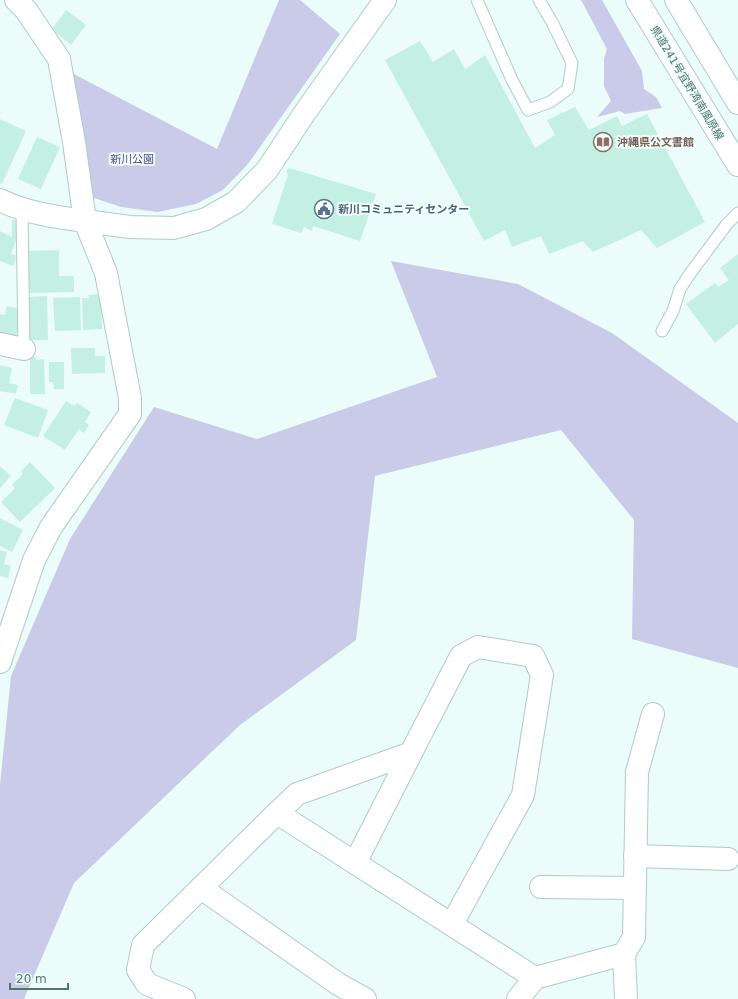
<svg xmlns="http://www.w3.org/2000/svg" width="738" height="999" font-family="'DejaVu Sans','Noto Sans JP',sans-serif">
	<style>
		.green { fill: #c9cbe9 }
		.building { fill: #c4f0e4 }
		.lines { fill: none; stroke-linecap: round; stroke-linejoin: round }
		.lane-casing { stroke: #aeccc5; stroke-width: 13 }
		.street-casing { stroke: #aeccc5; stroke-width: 24 }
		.secondary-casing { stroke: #accec7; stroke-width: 24 }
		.lane { stroke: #fff; stroke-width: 11 }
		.street { stroke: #fff; stroke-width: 22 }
		.secondary { stroke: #fff; stroke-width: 22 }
		.labels { text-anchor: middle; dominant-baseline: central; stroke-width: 4; stroke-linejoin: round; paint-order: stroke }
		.street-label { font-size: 11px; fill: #4e766a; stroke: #f1fefe }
		.education-label { font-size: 11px; font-weight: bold; fill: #785e54; stroke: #f1fefe; text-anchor: start }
		.park-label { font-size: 11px; fill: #4f4d87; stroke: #f1fefe }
		.service-label { font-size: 11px; font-weight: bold; fill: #4e5e75; stroke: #f1fefe; text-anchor: start }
	</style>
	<rect width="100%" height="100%" fill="#ebfcfb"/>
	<g class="green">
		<polygon points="279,0 300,0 340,34 248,164 223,190 196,204 158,212 121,207 88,196 70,72 217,149"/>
		<polygon points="581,0 602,0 642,71 644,89 656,97 662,108 625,114 620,111 597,117 611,101 604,86 604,59 607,49"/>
		<polygon points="391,261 518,284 612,333 738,423 738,668 632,639 634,520 561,430 375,476 356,640 240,725 74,883 24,999 0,999 0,785 11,676 70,539 154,407 257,439 437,377"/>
	</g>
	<g class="building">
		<polygon points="66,10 86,25 71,45 52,29"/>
		<polygon points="420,41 433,62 454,49 465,69 485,55 535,148 555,135 547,120 575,107 589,130 617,116 622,126 647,114 705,222 657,248 641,230 593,252 583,241 549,254 541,236 512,247 505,230 484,241 385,60"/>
		<polygon points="0,119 26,131 2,184 0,183"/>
		<polygon points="37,137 60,147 41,189 18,179"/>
		<polygon points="289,168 376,194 360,241 313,226 312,231 304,227 301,233 272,224 288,175 286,171"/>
		<polygon points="12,220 17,220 17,238 11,254 17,256 13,266 0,261 0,231 12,237"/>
		<polygon points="59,250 59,276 74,276 74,292 28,293 28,251"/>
		<polygon points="738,254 738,324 715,343 686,304 715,283 718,287 729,280 720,268"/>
		<polygon points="101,294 102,329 83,330 82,298 89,298 88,295"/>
		<polygon points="47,296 48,340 29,340 28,297"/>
		<polygon points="80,297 81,330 55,331 53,298"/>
		<polygon points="7,306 21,309 21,314 16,337 0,334 0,314 5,315"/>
		<polygon points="71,348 95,348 95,356 105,356 105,373 72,374"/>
		<polygon points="30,357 36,357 36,360 44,359 45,394 30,394"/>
		<polygon points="49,362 64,362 64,389 54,389 53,382 49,382"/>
		<polygon points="0,365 12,368 9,383 18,385 16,394 0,391"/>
		<polygon points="15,398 48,410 38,438 4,425"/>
		<polygon points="66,401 74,406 77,403 91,412 85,422 89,425 84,433 79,429 65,450 43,436"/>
		<polygon points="30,462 55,488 20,522 1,502 15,488 12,485 23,474 21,471"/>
		<polygon points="0,466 11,476 0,488"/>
		<polygon points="0,518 23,530 12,552 0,546"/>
		<polygon points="0,550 7,552 4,564 11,566 8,578 0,576"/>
	</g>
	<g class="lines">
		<g class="lane-casing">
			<g id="lane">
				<polyline points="477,0 512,80 528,110 550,102 568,89 572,63 553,24 539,0"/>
				<polyline points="22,209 24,349"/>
				<polyline points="662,331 673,311 680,289 689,275 727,224 738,213"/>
			</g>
		</g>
		<g class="street-casing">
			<g id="street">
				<path d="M0,200C26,213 56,217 85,221"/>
				<polyline points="0,344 24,349"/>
				<polyline points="0,662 34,560 51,527 130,414 130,398 106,273 85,221 74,142 59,59 26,10 16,0"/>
				<polyline points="277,813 297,794 411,753 461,656 478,647 533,656 542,675 523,795 452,924"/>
				<polyline points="635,856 728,859"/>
				<polyline points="355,863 411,753"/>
				<polyline points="541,887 635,888"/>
				<polyline points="201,888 338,984 365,999"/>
				<polyline points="624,954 634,937 637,772 653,714"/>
				<polyline points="184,999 147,984 138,970 143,945 277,813 535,978"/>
				<polyline points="518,999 535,978 624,954 626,999"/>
			</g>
		</g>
		<g class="secondary-casing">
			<g id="secondary">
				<polyline points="637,0 738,165"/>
				<polyline points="676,0 738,103"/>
				<polyline points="85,221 130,227 174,228 206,219 236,202 267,170 306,111 385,0"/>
			</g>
		</g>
		<use href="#lane" class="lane"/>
		<use href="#street" class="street"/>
		<use href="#secondary" class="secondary"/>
	</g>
	<defs>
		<g id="library-ring" transform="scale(1)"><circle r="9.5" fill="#f1fefe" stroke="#8d6e63" stroke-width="1.5"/><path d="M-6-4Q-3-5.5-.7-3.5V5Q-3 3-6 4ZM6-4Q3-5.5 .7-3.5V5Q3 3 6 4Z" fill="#8d6e63"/></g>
		<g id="civic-ring" transform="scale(1)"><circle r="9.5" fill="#f1fefe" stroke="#5c6f8a" stroke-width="1.5"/><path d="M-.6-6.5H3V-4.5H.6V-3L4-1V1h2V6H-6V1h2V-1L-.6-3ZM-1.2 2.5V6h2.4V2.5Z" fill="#5c6f8a"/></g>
	</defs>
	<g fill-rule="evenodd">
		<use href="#library-ring" x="603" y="142"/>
		<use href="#civic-ring" x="324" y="209"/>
	</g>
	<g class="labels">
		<g class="street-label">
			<text transform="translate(687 83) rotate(59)">県道241号宜野湾南風原線</text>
		</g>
		<g class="education-label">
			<text x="617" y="142">沖縄県公文書館</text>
		</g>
		<g class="park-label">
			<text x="132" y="159">新川公園</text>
		</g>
		<g class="service-label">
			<text x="338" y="209">新川コミュニティセンター</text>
		</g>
	</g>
	<path d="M10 983v6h58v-6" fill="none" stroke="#4e766a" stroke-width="2"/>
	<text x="16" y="983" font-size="12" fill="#4e766a" stroke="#f1fefe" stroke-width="3" paint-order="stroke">20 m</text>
</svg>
